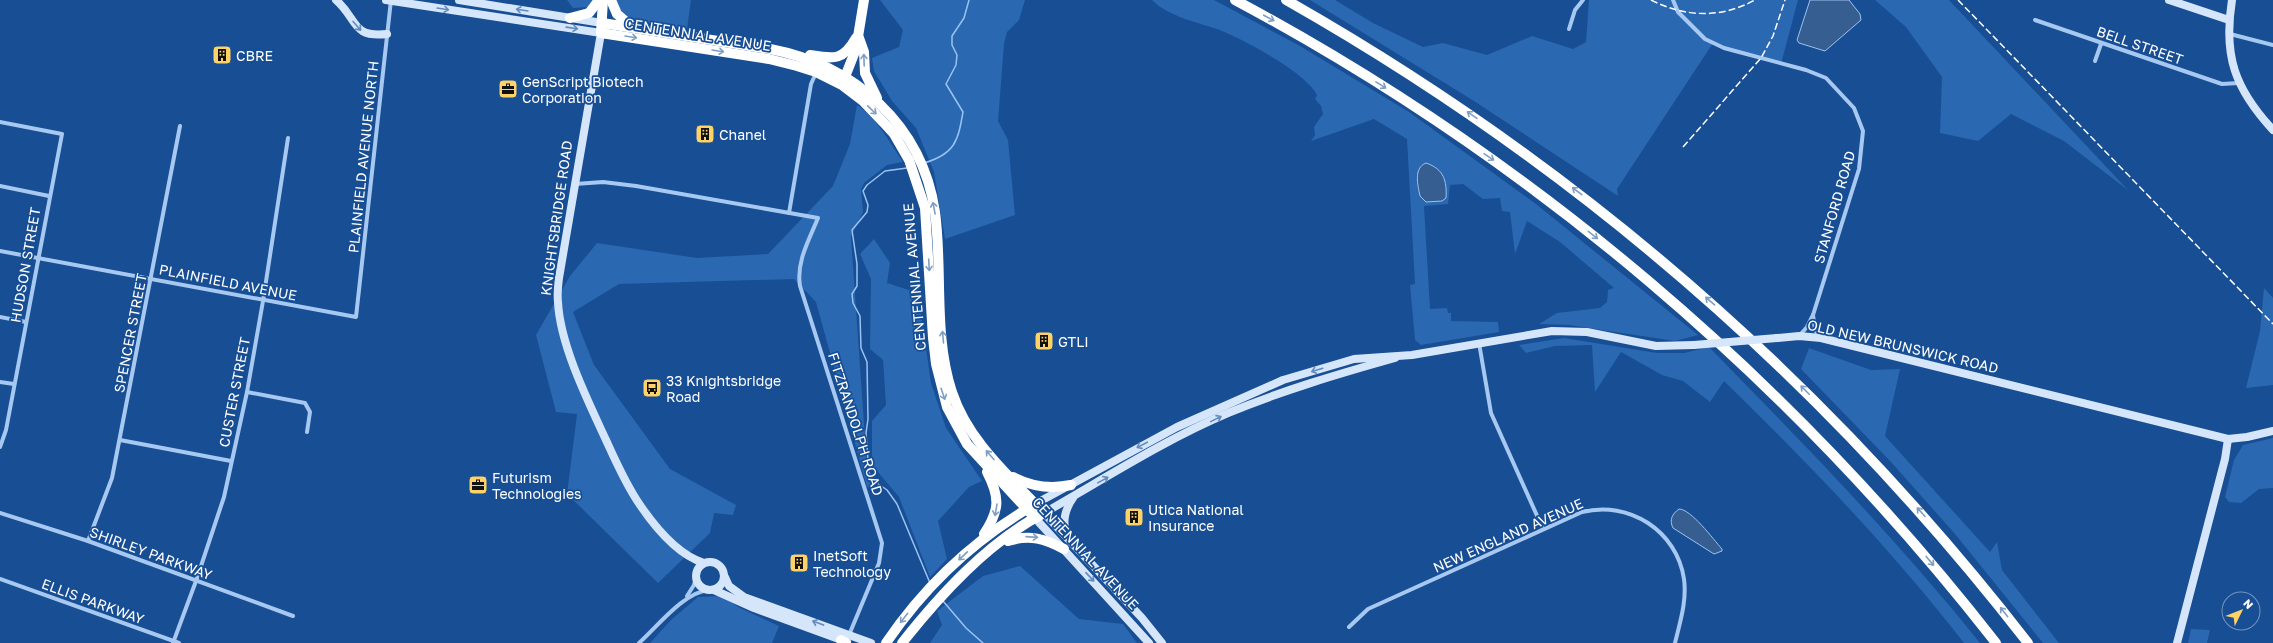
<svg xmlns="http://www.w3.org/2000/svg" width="2273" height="643" font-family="'Golos Text',sans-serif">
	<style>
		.green { fill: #2a68b2 }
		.water { fill: #365e91; stroke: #9ac3f3 }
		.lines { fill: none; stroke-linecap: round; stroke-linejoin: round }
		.stream { stroke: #9ac3f3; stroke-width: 1.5 }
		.street { stroke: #a7c9f1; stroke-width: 4 }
		.secondary { stroke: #d5e6fb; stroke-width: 8 }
		.highway { stroke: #fff; stroke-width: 10 }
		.rail { stroke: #fff; stroke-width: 1.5; stroke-dasharray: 7 3; stroke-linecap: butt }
		.secondary-bridge { stroke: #d5e6fb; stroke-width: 8 }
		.oneway { stroke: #638bbd }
		.oneway2 { stroke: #7f9ec4 }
		.labels { text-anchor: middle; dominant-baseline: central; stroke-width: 3.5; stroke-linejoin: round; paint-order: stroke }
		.street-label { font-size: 14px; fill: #fff; stroke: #174e94 }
		.poi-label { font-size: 14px; fill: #fff; stroke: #174e94; text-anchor: start }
	</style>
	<rect width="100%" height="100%" fill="#174e94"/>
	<g class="green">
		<polygon points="567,0 593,0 587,7 573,8"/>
		<polygon points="615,0 691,0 687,29 631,21 620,13"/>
		<polygon points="880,0 1025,0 1019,20 1007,32 1004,44 998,121 1008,140 1015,215 945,239 934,172 916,128 892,101 874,71 872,58 899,47 903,30"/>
		<path d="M1152,0H1214L1300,46L1409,112L1536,204L1698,335L1675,341L1569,325L1539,324L1557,313L1600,308L1607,302L1608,290L1614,288L1560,242L1527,221L1515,254L1510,212L1502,211L1500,198L1483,199L1463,184L1450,185L1448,204L1424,206L1430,309L1447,308L1448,313H1451V321L1498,322L1499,332L1421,345L1415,340L1410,285L1415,284L1407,139L1374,119L1311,141L1315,135L1314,127L1323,114L1321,106L1315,99L1317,95C1306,73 1246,41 1222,31C1199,22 1170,18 1152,0Z"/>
		<polygon points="1310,0 1335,0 1373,23 1423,47 1443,43 1487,55 1532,36 1573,49 1586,42 1589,0 1798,0 1781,64 1713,43 1617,189 1618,196 1474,101"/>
		<polygon points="1875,0 1949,0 2129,191 2064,141 2011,114 1978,141 1940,133 1942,77 1906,27"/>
		<path d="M857,105C877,118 890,143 903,162L887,165L864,183L861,189L863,212L851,237L868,481L878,490L867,487L816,302L794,279L619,284L573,312L594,365L670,469L736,505L733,515L714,513L710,533L658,583L567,494L577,414L556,412L536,335L570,276L597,243L697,258L768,254L833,186L850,144Z"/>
		<polygon points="874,239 890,263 887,283 918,293 931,383 946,428 982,481 969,487 938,521 947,559 930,577 899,497 872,465 872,421 886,405 883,360 870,349 871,279 860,254"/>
		<polygon points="2264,288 2273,298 2273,385 2246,388 2260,331"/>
		<path d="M1564,338L1657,353H1684L1709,347C1803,443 1896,538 1980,643H1964C1891,549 1809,464 1724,381L1710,402L1683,381L1662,375L1621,352L1595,392L1592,345L1555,346L1526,353L1519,345Z"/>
		<polygon points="1809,348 1871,370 1900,369 1885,436 1990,552 1997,542 2002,570 2059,643 2043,643 1955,534 1891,462 1801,369"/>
		<polygon points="2273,438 2273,488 2259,489 2241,503 2229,502 2225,497 2234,460 2243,445"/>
		<polygon points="1020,566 1079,619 1123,624 1137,643 930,643 942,625 937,611 983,576"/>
		<polygon points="722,596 740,608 779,626 772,643 650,643 671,620 698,597"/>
		<polygon points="2191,629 2210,630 2207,643 2188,643"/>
	</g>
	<g class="water">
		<polygon points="1810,0 1849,0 1860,14 1861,20 1825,51 1799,43 1797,40"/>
		<path d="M1426,163C1444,169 1447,181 1446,198L1442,201L1426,202L1420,196C1418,186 1413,168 1426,163Z"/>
		<path d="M1679,509C1691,509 1713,539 1722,549V551L1714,554L1673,528C1669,520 1672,514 1679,509Z"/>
	</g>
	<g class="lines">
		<g class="stream">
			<path d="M924,163C955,154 958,141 963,112L946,84L956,65L957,55L952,45V36L964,18L969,0"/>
			<polyline points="907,168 885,171 867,185 863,191 868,205 867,212 852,230 857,264 857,286 852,294 853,303 860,316 861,348 867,362 868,419 866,433 869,473 874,481 887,490 897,504 930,583"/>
			<polyline points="943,601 966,628 983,643"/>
		</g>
		<g class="street">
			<polyline points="1673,0 1678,12 1705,39 1724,48 1806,70 1826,78 1854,108 1863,131 1859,169 1813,315 1807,327 1799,336"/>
			<polyline points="2035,20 2222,84 2239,83"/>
			<polyline points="1569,29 1575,10 1583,0"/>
			<polyline points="2230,34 2273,45"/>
			<polyline points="2095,61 2101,44"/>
			<polyline points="0,122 62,134 6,430 0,447"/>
			<path d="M575,184L603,182L636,186L818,218C809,240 796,262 800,286L882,543L879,563L849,635"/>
			<polyline points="0,186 49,196"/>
			<polyline points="789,213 811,84 816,73"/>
			<polyline points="0,251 356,317 391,0"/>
			<polyline points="1813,315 1815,330 1820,337"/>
			<polyline points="0,317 26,322"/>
			<polyline points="1479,343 1491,413 1543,529"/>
			<polyline points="0,382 14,384"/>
			<polyline points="247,392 305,403 310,412 307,432"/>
			<polyline points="120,440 231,461"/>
			<polyline points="0,513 88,541 293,616"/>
			<polyline points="88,541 112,478 180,126"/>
			<polyline points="0,579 179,643"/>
			<polyline points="687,596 694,585 696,577"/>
			<path d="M1349,627L1368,609L1582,512C1629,500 1677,531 1684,579C1687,601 1680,622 1675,643"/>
			<polyline points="173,643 196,581 224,497 247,392 263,301 288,138"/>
			<path d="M639,643C658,626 684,592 709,590"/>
		</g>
		<g class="secondary">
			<path d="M336,0C358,19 351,38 387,34"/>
			<path d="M386,0L601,33L559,278C558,286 557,294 558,302C560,345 588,401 606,440C616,462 626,485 640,505C655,527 678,555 704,563"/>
			<polyline points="459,0 602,23"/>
			<polyline points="2169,0 2229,20"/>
			<path d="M2232,0C2223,56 2235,89 2273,130"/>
			<polyline points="1777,338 1799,336 1821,338 2228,439 2247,437 2273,431"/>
			<polyline points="1035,504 1177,427 1283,380 1354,359 1412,355 1552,331 1587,332 1656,346 1694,345"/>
			<polyline points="1035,518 1149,643"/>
			<path d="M1068,537C1061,524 1065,509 1073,498"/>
			<circle cx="710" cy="576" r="14"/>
			<polyline points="725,577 729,586 744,597 871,643"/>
			<polyline points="714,590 754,608 847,642"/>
			<path d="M1162,643L1142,618L1044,513C1104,479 1164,440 1228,413C1284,390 1338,374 1395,358"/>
			<polyline points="2177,643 2225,459 2228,439"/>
		</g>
		<g class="highway">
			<polyline points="603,0 601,33 769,59 797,66 816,72 842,85 863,101 884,123 894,134 909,160 925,208 933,338 936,364 947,407 967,444 1035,518"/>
			<polyline points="611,0 617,14 632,27"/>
			<path d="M1235,0C1531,158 1789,378 1996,643"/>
			<path d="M1286,0C1577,165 1823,379 2028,643"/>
			<polyline points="570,18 589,13 599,0"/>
			<path d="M602,23L770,49C854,65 922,124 935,212C943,271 933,335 952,392C968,441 1009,476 1044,513C988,542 940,595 902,643"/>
			<polyline points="859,38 864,52 865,73 877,98"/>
			<path d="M810,55C834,59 843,61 856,38"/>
			<polyline points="843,82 856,49 864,0"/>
			<path d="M1013,477C1032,487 1051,489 1071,485"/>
			<path d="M984,534C1000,510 1000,497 987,472"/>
			<path d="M1008,541C1030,534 1045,539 1064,549"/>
			<polyline points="841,640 846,643"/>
			<path d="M886,643C924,587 974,540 1032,506"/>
		</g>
		<g class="rail">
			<path d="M1651,0C1685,17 1720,19 1755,0"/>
			<polyline points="1958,0 2273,324"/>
			<polyline points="1683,147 1761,58 1773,36 1785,0"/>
		</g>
		<polyline class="secondary-bridge" points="1694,345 1777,338"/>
	</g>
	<defs><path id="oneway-shaft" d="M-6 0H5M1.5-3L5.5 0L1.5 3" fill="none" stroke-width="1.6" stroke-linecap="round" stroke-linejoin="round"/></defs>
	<g class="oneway">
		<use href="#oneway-shaft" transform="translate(443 9) rotate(9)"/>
		<use href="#oneway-shaft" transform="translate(522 10) rotate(-171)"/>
		<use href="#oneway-shaft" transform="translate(357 26) rotate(49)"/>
		<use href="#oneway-shaft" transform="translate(572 28) rotate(8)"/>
		<use href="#oneway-shaft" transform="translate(1317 370) rotate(163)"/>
		<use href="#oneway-shaft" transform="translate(1216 419) rotate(-26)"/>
		<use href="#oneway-shaft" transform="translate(1142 445) rotate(152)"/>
		<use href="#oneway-shaft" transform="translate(1103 480) rotate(-29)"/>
		<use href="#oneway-shaft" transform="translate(1090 577) rotate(47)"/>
		<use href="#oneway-shaft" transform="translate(818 623) rotate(-160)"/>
	</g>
	<g class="oneway2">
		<use href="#oneway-shaft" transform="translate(1269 18) rotate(28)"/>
		<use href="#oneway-shaft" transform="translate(631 37) rotate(9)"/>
		<use href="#oneway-shaft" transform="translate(718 51) rotate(9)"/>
		<use href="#oneway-shaft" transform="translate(864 60) rotate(-92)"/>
		<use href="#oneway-shaft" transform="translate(1381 85) rotate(32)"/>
		<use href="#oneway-shaft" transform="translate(872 110) rotate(44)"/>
		<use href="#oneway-shaft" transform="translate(1472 115) rotate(-145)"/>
		<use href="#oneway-shaft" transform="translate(1489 157) rotate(34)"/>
		<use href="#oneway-shaft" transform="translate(1577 191) rotate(-143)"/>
		<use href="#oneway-shaft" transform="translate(934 208) rotate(-101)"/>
		<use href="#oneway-shaft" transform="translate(1593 235) rotate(38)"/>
		<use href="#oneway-shaft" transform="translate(929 265) rotate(87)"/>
		<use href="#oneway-shaft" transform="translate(1710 301) rotate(-139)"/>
		<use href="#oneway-shaft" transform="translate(943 337) rotate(-95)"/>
		<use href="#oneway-shaft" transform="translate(1805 390) rotate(-135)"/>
		<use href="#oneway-shaft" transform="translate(943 394) rotate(71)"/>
		<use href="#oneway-shaft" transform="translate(990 455) rotate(-131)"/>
		<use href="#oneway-shaft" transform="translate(996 510) rotate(100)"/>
		<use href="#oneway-shaft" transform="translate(1921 512) rotate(-132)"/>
		<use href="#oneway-shaft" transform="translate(1032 537) rotate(4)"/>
		<use href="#oneway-shaft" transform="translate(963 556) rotate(137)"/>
		<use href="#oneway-shaft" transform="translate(1930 561) rotate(50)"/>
		<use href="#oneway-shaft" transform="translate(2004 612) rotate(-128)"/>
		<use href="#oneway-shaft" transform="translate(904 618) rotate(128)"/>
	</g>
	<defs>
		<g id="building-square" transform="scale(1)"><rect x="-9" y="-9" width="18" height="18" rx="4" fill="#ffd267" stroke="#174e94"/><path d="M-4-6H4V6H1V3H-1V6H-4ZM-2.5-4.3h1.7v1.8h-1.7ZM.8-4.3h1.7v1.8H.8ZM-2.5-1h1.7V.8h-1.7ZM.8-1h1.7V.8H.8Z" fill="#111"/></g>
		<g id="office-square" transform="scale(1)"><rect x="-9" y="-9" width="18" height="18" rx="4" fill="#ffd267" stroke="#174e94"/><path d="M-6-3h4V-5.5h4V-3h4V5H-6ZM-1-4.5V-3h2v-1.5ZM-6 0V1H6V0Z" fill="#111"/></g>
		<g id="bus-square" transform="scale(1)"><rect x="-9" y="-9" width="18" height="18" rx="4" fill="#ffd267" stroke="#174e94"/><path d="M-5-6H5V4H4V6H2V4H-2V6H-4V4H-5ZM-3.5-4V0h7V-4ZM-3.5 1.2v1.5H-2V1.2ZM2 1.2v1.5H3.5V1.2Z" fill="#111"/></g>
	</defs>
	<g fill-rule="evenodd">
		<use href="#building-square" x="222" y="55"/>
		<use href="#office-square" x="508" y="89"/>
		<use href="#building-square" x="705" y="134"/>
		<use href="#building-square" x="1044" y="341"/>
		<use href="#bus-square" x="652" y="388"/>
		<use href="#office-square" x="478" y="485"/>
		<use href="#building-square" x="1134" y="517"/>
		<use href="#building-square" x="799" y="563"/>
	</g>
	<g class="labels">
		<g class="street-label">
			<text transform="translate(698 34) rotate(9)">CENTENNIAL AVENUE</text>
			<text transform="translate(2140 45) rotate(19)">BELL STREET</text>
			<text transform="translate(363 157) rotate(-84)">PLAINFIELD AVENUE NORTH</text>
			<text transform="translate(1834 207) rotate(-74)">STANFORD ROAD</text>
			<text transform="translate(556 218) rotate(-82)">KNIGHTSBRIDGE ROAD</text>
			<text transform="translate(25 265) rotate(-80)">HUDSON STREET</text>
			<text transform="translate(914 277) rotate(-95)">CENTENNIAL AVENUE</text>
			<text transform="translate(228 282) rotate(11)">PLAINFIELD AVENUE</text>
			<text transform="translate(130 333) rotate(-79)">SPENCER STREET</text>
			<text transform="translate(1903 346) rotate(13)">OLD NEW BRUNSWICK ROAD</text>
			<text transform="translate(234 392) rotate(-79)">CUSTER STREET</text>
			<text transform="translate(856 424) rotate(72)">FITZRANDOLPH ROAD</text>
			<text transform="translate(1508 535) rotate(-24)">NEW ENGLAND AVENUE</text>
			<text transform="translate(151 553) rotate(20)">SHIRLEY PARKWAY</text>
			<text transform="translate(1086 553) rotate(47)">CENTENNIAL AVENUE</text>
			<text transform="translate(93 601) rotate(20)">ELLIS PARKWAY</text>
		</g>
		<g class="poi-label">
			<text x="236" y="55">CBRE</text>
			<text x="522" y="81">GenScript Biotech<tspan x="522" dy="16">Corporation</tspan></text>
			<text x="719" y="134">Chanel</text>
			<text x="1058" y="341">GTLI</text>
			<text x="666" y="380">33 Knightsbridge<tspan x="666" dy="16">Road</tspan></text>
			<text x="492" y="477">Futurism<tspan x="492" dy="16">Technologies</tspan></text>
			<text x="1148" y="509">Utica National<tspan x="1148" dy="16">Insurance</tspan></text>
			<text x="813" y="555">InetSoft<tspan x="813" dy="16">Technology</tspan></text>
		</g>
	</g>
	<g transform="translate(2241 611) rotate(47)"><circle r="19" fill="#174e94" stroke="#7495bf"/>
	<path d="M0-3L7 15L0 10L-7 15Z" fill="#ffd267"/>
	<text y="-6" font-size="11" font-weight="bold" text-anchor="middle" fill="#ffffff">N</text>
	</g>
</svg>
